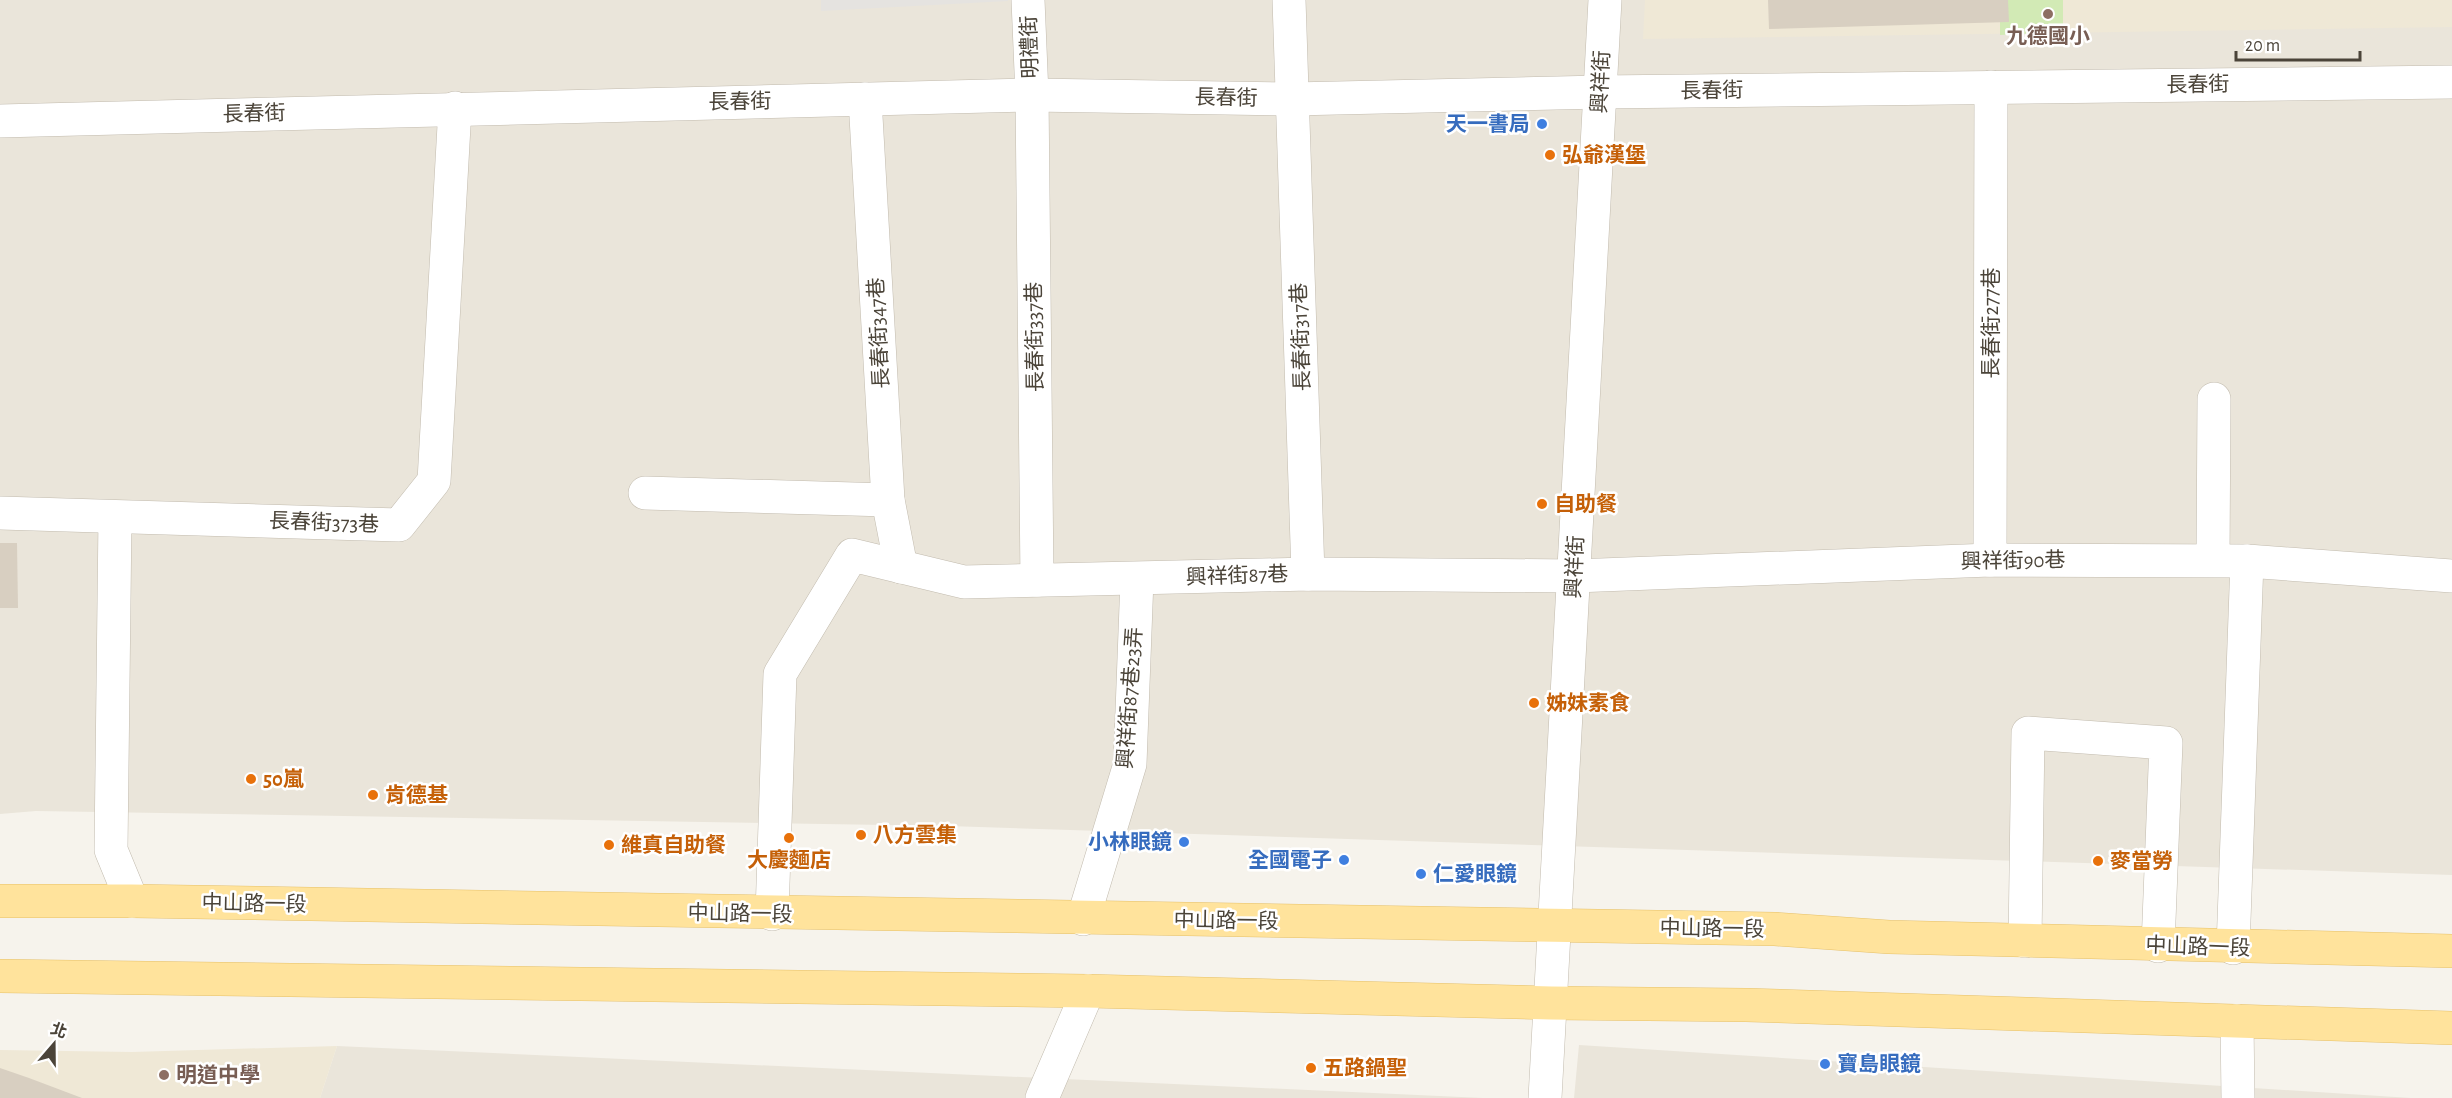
<svg xmlns="http://www.w3.org/2000/svg" width="2452" height="1098" font-family="'Alegreya Sans','Noto Sans TC',sans-serif">
	<style>
		.residential { fill: #eae5da }
		.education { fill: #efe8d6 }
		.green { fill: #d2eab5 }
		.parking { fill: #e5e3e0 }
		.building { fill: #d8cfc1 }
		.lines { fill: none; stroke-linecap: round; stroke-linejoin: round }
		.minor-casing { stroke: #c2bbae; stroke-width: 34 }
		.major-casing { stroke: #e6c16a; stroke-width: 34 }
		.minor { stroke: #fff; stroke-width: 33 }
		.major { stroke: #ffe39c; stroke-width: 33 }
		.education-dot { fill: #8d6e63; stroke: #fff; stroke-width: 2 }
		.shop-dot { fill: #3f7fe0; stroke: #fff; stroke-width: 2 }
		.food-dot { fill: #e8710a; stroke: #fff; stroke-width: 2 }
		.labels { text-anchor: middle; dominant-baseline: central; stroke-width: 5; stroke-linejoin: round; paint-order: stroke }
		.education-label { font-size: 21px; font-weight: bold; fill: #785e54; stroke: #fff }
		.street-label { font-size: 21px; fill: #4b4439; stroke: #fff }
		.shop-label { font-size: 21px; font-weight: bold; fill: #366cbe; stroke: #fff; text-anchor: end }
		.food-label { font-size: 21px; font-weight: bold; fill: #c56008; stroke: #fff; text-anchor: start }
	</style>
	<rect width="100%" height="100%" fill="#f6f3ec"/>
	<g class="residential">
		<polygon points="0,0 2452,0 2452,875 948,826 36,811 0,814"/>
		<polygon points="1579,1045 2411,1098 1574,1098"/>
		<polygon points="337,1046 1483,1098 320,1098"/>
	</g>
	<g class="education">
		<polygon points="1645,0 2452,0 2452,27 1643,39"/>
		<polygon points="337,1046 320,1098 0,1098 0,1050 132,1052"/>
	</g>
	<polygon class="green" points="2000,0 2063,0 2063,32 2000,35"/>
	<polygon class="parking" points="821,0 1008,0 1008,1 821,11"/>
	<g class="building">
		<polygon points="1768,0 2008,0 2009,22 1769,29"/>
		<polygon points="0,543 17,543 18,608 0,608"/>
		<polygon points="0,1068 29,1078 82,1098 0,1098"/>
	</g>
	<g class="lines">
		<g class="minor-casing">
			<g id="minor">
				<polyline points="1028,0 1032,95 1037,580"/>
				<polyline points="1289,0 1308,574"/>
				<polyline points="865,99 888,500 901,567"/>
				<polyline points="0,121 1032,95 1293,99 1601,92 2452,82"/>
				<polyline points="645,493 888,500"/>
				<polyline points="0,513 399,525 434,481 455,108"/>
				<polyline points="115,518 111,850 132,901"/>
				<polyline points="1990,560 1991,87"/>
				<polyline points="2213,560 2214,399"/>
				<polyline points="772,914 780,674 852,555 964,582 1308,574 1575,576 1990,560 2247,561 2452,576"/>
				<polyline points="1083,919 1130,764 1137,579"/>
				<polyline points="2025,941 2028,733 2166,743 2158,946"/>
				<polyline points="2233,948 2247,561"/>
				<polyline points="2237,1021 2238,1098"/>
				<polyline points="1042,1098 1088,991"/>
				<polyline points="1545,1098 1605,0"/>
			</g>
		</g>
		<g class="major-casing">
			<g id="major">
				<polyline points="0,901 132,901 1775,929 1889,937 2452,951"/>
				<polyline points="0,976 1088,991 1551,1003 1746,1005 2452,1028"/>
			</g>
		</g>
		<use href="#minor" class="minor"/>
		<use href="#major" class="major"/>
	</g>
	<g class="education-dot">
		<circle cx="2048" cy="14" r="6"/>
		<circle cx="164" cy="1075" r="6"/>
	</g>
	<g class="shop-dot">
		<circle cx="1542" cy="124" r="6"/>
		<circle cx="1184" cy="842" r="6"/>
		<circle cx="1344" cy="860" r="6"/>
		<circle cx="1421" cy="874" r="6"/>
		<circle cx="1825" cy="1064" r="6"/>
	</g>
	<g class="food-dot">
		<circle cx="1550" cy="155" r="6"/>
		<circle cx="1542" cy="504" r="6"/>
		<circle cx="1534" cy="703" r="6"/>
		<circle cx="251" cy="779" r="6"/>
		<circle cx="373" cy="795" r="6"/>
		<circle cx="861" cy="835" r="6"/>
		<circle cx="789" cy="838" r="6"/>
		<circle cx="609" cy="845" r="6"/>
		<circle cx="2098" cy="861" r="6"/>
		<circle cx="1311" cy="1068" r="6"/>
	</g>
	<g class="labels">
		<g class="education-label">
			<text x="2048" y="36">九德國小</text>
			<text x="176" y="1075" text-anchor="start">明道中學</text>
		</g>
		<g class="street-label">
			<text transform="translate(1030 47) rotate(-92)">明禮街</text>
			<text transform="translate(1601 82) rotate(-87)">興祥街</text>
			<text transform="translate(2198 85) rotate(-1)">長春街</text>
			<text transform="translate(1712 91) rotate(-1)">長春街</text>
			<text transform="translate(1226 98) rotate(1)">長春街</text>
			<text transform="translate(740 102) rotate(-1)">長春街</text>
			<text transform="translate(254 114) rotate(-2)">長春街</text>
			<text transform="translate(1991 323) rotate(-90)">長春街277巷</text>
			<text transform="translate(879 333) rotate(-93)">長春街347巷</text>
			<text transform="translate(1035 337) rotate(-91)">長春街337巷</text>
			<text transform="translate(1301 337) rotate(-92)">長春街317巷</text>
			<text transform="translate(324 523) rotate(2)">長春街373巷</text>
			<text transform="translate(2013 561) rotate(-1)">興祥街90巷</text>
			<text transform="translate(1575 567) rotate(-87)">興祥街</text>
			<text transform="translate(1237 576) rotate(-2)">興祥街87巷</text>
			<text transform="translate(1130 698) rotate(-86)">興祥街87巷23弄</text>
			<text transform="translate(254 904) rotate(1)">中山路一段</text>
			<text transform="translate(740 914) rotate(1)">中山路一段</text>
			<text transform="translate(1226 921) rotate(1)">中山路一段</text>
			<text transform="translate(1712 929) rotate(1)">中山路一段</text>
			<text transform="translate(2198 947) rotate(2)">中山路一段</text>
		</g>
		<g class="shop-label">
			<text x="1530" y="124">天一書局</text>
			<text x="1172" y="842">小林眼鏡</text>
			<text x="1332" y="860">全國電子</text>
			<text x="1433" y="874" text-anchor="start">仁愛眼鏡</text>
			<text x="1837" y="1064" text-anchor="start">寶島眼鏡</text>
		</g>
		<g class="food-label">
			<text x="1562" y="155">弘爺漢堡</text>
			<text x="1554" y="504">自助餐</text>
			<text x="1546" y="703">姊妹素食</text>
			<text x="263" y="779">50嵐</text>
			<text x="385" y="795">肯德基</text>
			<text x="873" y="835">八方雲集</text>
			<text x="621" y="845">維真自助餐</text>
			<text x="789" y="860" text-anchor="middle">大慶麵店</text>
			<text x="2110" y="861">麥當勞</text>
			<text x="1323" y="1068">五路鍋聖</text>
		</g>
	</g>
	<g transform="translate(54 1044) rotate(20)" stroke="#ffffff" stroke-width="4.5" paint-order="stroke">
	<path d="M0-4.5L10 22L0 15L-10 22Z" fill="#4b4439"/>
	<text y="-9" font-size="16" font-weight="bold" text-anchor="middle" fill="#4b4439">北</text>
	</g>
	<path d="M2236 51v9h124v-9" fill="none" stroke="#4b4439" stroke-width="3"/>
	<text x="2245" y="51" font-size="18" fill="#4b4439" stroke="#ffffff" stroke-width="4.5" paint-order="stroke">20 m</text>
</svg>
